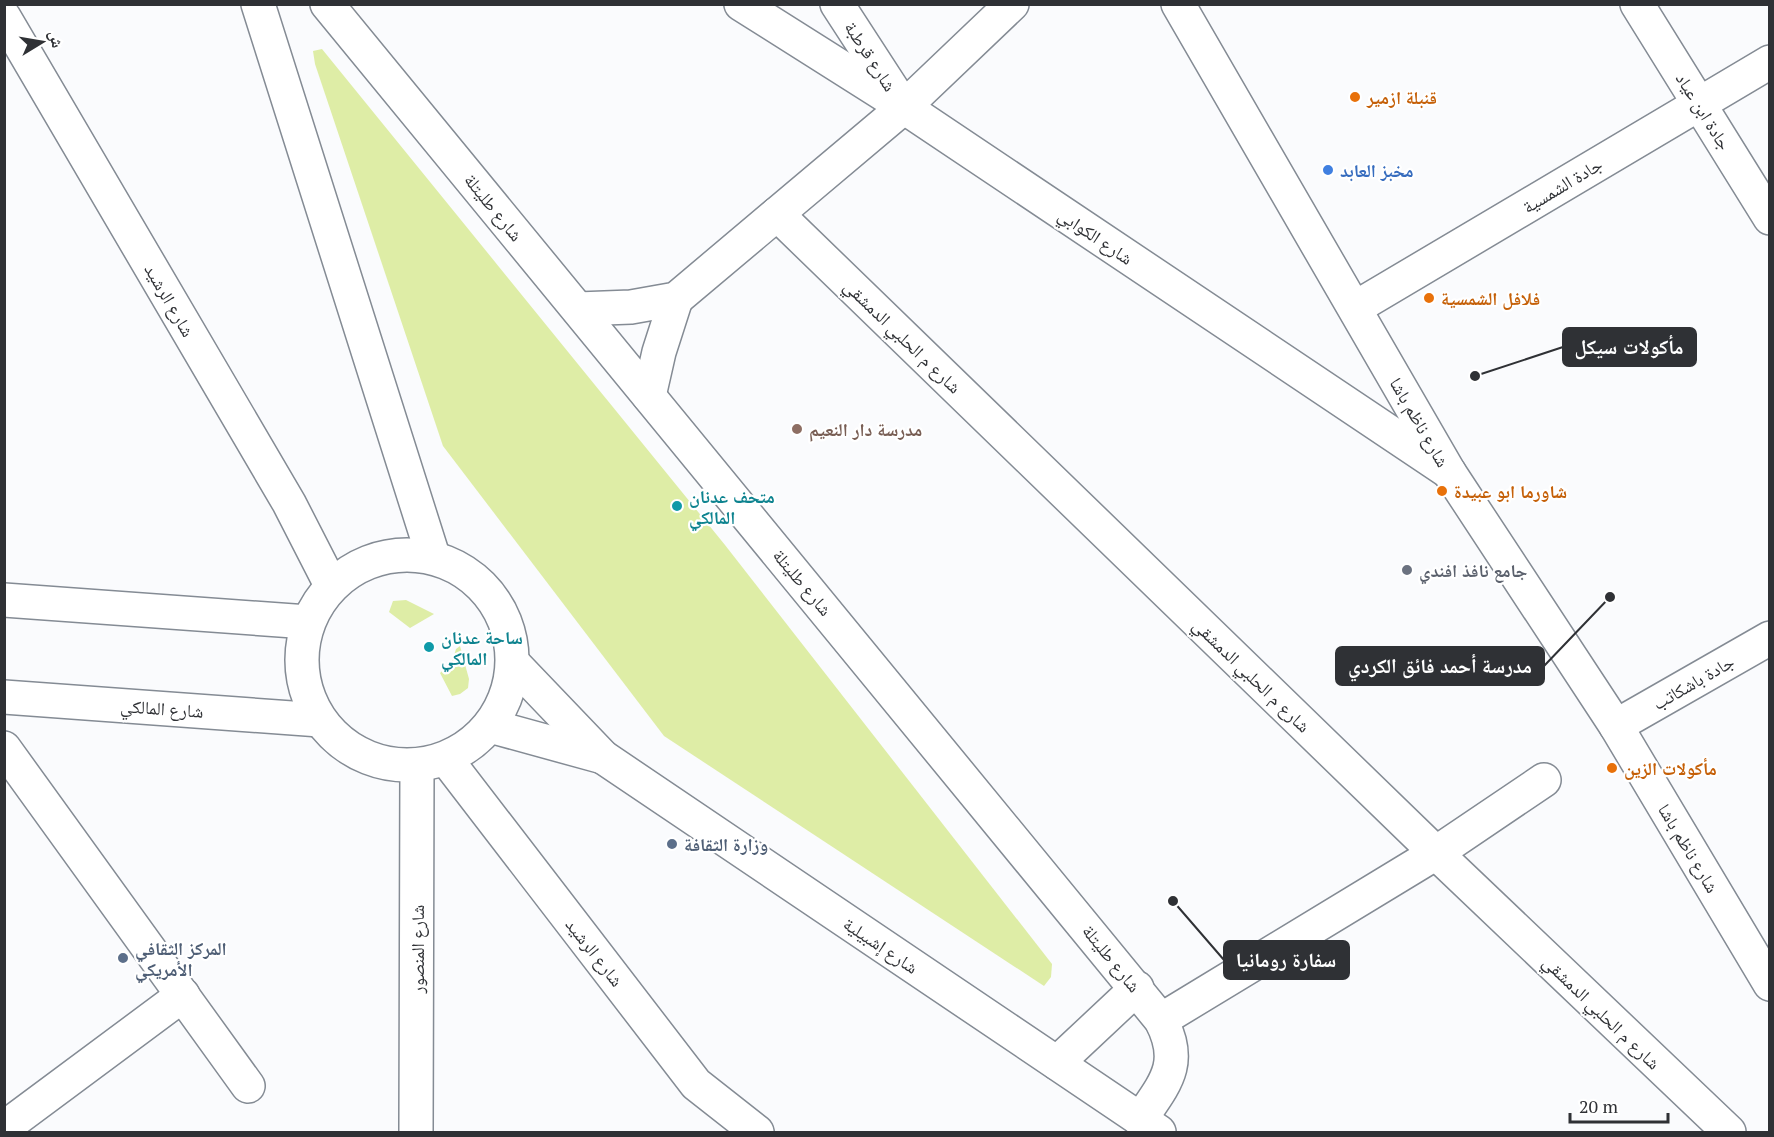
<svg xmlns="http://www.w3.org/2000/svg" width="1774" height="1137" font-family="'PT Serif','Noto Naskh Arabic',serif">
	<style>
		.green { fill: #deeda6 }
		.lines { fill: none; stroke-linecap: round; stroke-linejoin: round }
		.minor-casing { stroke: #848b94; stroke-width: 36 }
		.major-casing { stroke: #848b94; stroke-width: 36 }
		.minor { stroke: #fff; stroke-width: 33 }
		.major { stroke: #fff; stroke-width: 33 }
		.food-dot { fill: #e8710a; stroke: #fff; stroke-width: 2 }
		.shop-dot { fill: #3f7fe0; stroke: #fff; stroke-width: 2 }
		.education-dot { fill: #8d6e63; stroke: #fff; stroke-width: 2 }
		.culture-dot { fill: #0f9aa8; stroke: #fff; stroke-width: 2 }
		.worship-dot { fill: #6b7280; stroke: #fff; stroke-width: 2 }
		.service-dot { fill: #5c6f8a; stroke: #fff; stroke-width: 2 }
		.labels { text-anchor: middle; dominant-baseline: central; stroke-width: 4.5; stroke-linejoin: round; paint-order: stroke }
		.street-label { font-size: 18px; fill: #2f3135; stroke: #fff }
		.food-label { font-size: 18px; font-weight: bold; fill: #c56008; stroke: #fff; text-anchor: start }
		.shop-label { font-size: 18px; font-weight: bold; fill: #366cbe; stroke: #fff; text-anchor: start }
		.education-label { font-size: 18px; font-weight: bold; fill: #785e54; stroke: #fff; text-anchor: start }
		.culture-label { font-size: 18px; font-weight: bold; fill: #0d838f; stroke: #fff; text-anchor: start }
		.worship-label { font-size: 18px; font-weight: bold; fill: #5b616d; stroke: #fff; text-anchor: start }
		.service-label { font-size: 18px; font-weight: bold; fill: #4e5e75; stroke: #fff; text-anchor: start }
		.leader { fill: none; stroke: #2f3135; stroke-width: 2 }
		.callout-dot { fill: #2f3135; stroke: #fff; stroke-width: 2 }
		.callout { fill: #2f3135; stroke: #2f3135; stroke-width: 2 }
		.callout-label { font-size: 20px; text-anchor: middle; font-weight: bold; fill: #fff }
	</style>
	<rect width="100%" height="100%" fill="#fafbfd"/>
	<g class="green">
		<polygon points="322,49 725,545 1052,964 1051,977 1044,986 664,736 443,446 315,64 313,51"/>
		<polygon points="406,600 434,614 410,628 389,612 393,601"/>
		<polygon points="460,646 469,679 468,688 460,694 452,696 440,673 452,662 456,649"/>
	</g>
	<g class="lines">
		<g class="minor-casing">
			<g id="minor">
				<path d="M327,4L1161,1020C1184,1064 1165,1083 1140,1120"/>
				<polyline points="741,4 904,107 1449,472"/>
				<polyline points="837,4 898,98"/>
				<polyline points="1637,4 1770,218"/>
				<polyline points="4,17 289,503 331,585"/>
				<polyline points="777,214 1436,853 1729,1132"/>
				<polyline points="1355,308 1770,62"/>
				<polyline points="578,309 631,307 676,299 904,107 1012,4"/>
				<polyline points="649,396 659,352 676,299"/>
				<polyline points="1616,726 1770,638"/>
				<polyline points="4,748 248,1086"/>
				<polyline points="1161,1020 1436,853 1544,780"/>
				<polyline points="1057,1063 1137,988"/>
				<polyline points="4,1128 183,995"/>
			</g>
		</g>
		<g class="major-casing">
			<g id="major">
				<polyline points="258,4 433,556"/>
				<polyline points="1178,4 1449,472 1616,726 1770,984"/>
				<circle cx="407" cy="660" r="105"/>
				<polyline points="4,600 308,622"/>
				<polyline points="513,663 603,757 1159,1132"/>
				<polyline points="4,697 320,720"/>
				<polyline points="490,726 603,757"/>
				<polyline points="446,759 696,1084 757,1132"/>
				<polyline points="416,1132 417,766"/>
			</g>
		</g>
		<use href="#minor" class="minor"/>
		<use href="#major" class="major"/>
	</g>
	<g class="food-dot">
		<circle cx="1355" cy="97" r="6"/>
		<circle cx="1429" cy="298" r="6"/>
		<circle cx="1442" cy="491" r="6"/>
		<circle cx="1612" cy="768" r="6"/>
	</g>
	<circle class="shop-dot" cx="1328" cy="170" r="6"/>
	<circle class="education-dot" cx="797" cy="429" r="6"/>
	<g class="culture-dot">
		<circle cx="677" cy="506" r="6"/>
		<circle cx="429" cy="647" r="6"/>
	</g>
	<circle class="worship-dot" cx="1407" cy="570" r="6"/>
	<g class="service-dot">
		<circle cx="672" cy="844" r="6"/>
		<circle cx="123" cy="958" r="6"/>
	</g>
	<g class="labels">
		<g class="street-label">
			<text transform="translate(871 56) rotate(57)">شارع قرطبة</text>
			<text transform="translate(1704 111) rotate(58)">جادة ابن عياد</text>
			<text transform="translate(1562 185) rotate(-31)">جادة الشمسية</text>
			<text transform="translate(494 207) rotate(51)">شارع طليتلة</text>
			<text transform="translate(1096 236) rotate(34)">شارع الكوابي</text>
			<text transform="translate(170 300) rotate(60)">شارع الرشيد</text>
			<text transform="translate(903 336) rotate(44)">شارع م الحلبي الدمشقي</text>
			<text transform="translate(1420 422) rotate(60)">شارع ناظم باشا</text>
			<text transform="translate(803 582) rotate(50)">شارع طليتلة</text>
			<text transform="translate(1252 675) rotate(44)">شارع م الحلبي الدمشقي</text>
			<text transform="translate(1693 682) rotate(-30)">جادة باشكاتب</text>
			<text transform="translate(162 708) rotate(4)">شارع المالكي</text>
			<text transform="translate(1689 848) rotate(59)">شارع ناظم باشا</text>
			<text transform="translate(881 945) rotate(34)">شارع إشبيلية</text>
			<text transform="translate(417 949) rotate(-90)">شارع المنصور</text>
			<text transform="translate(595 952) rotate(52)">شارع الرشيد</text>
			<text transform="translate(1112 958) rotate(51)">شارع طليتلة</text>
			<text transform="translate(1602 1012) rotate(44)">شارع م الحلبي الدمشقي</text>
		</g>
		<g class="food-label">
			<text x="1367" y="97">قنبلة ازمير</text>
			<text x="1441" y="298">فلافل الشمسية</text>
			<text x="1454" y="491">شاورما ابو عبيدة</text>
			<text x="1624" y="768">مأكولات الزين</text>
		</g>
		<g class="shop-label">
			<text x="1340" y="170">مخبز العابد</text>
		</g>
		<g class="education-label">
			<text x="809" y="429">مدرسة دار النعيم</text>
		</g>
		<g class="culture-label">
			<text x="689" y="496">متحف عدنان<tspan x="689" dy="21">المالكي</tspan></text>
			<text x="441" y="637">ساحة عدنان<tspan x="441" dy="21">المالكي</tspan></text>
		</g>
		<g class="worship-label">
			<text x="1419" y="570">جامع نافذ افندي</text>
		</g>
		<g class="service-label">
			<text x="684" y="844">وزارة الثقافة</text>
			<text x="135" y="948">المركز الثقافي<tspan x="135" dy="21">الأمريكي</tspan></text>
		</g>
	</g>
	<path class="leader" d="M1475 376L1563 347M1610 597L1544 666M1173 901L1224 960"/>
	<g class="callout-dot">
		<circle cx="1475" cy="376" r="6"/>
		<circle cx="1610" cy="597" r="6"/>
		<circle cx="1173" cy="901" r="6"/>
	</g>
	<g class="callout">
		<rect x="1563" y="328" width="133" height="38" rx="6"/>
		<rect x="1336" y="647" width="208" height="38" rx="6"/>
		<rect x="1224" y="941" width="125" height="38" rx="6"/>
	</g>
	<g class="callout-label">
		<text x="1629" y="354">مأكولات سيكل</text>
		<text x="1440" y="673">مدرسة أحمد فائق الكردي</text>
		<text x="1286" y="967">سفارة رومانيا</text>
	</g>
	<rect width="1774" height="1137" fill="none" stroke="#2f3135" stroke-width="12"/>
	<g transform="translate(42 42) rotate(79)" stroke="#ffffff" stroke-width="4.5" paint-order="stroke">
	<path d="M0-4.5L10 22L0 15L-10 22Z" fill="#2f3135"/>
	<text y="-9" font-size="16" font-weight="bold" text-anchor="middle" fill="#2f3135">ش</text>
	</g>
	<path d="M1570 1113v9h98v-9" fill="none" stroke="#2f3135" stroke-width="3"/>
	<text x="1579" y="1113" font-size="18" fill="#2f3135" stroke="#ffffff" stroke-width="4.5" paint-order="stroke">20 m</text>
</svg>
